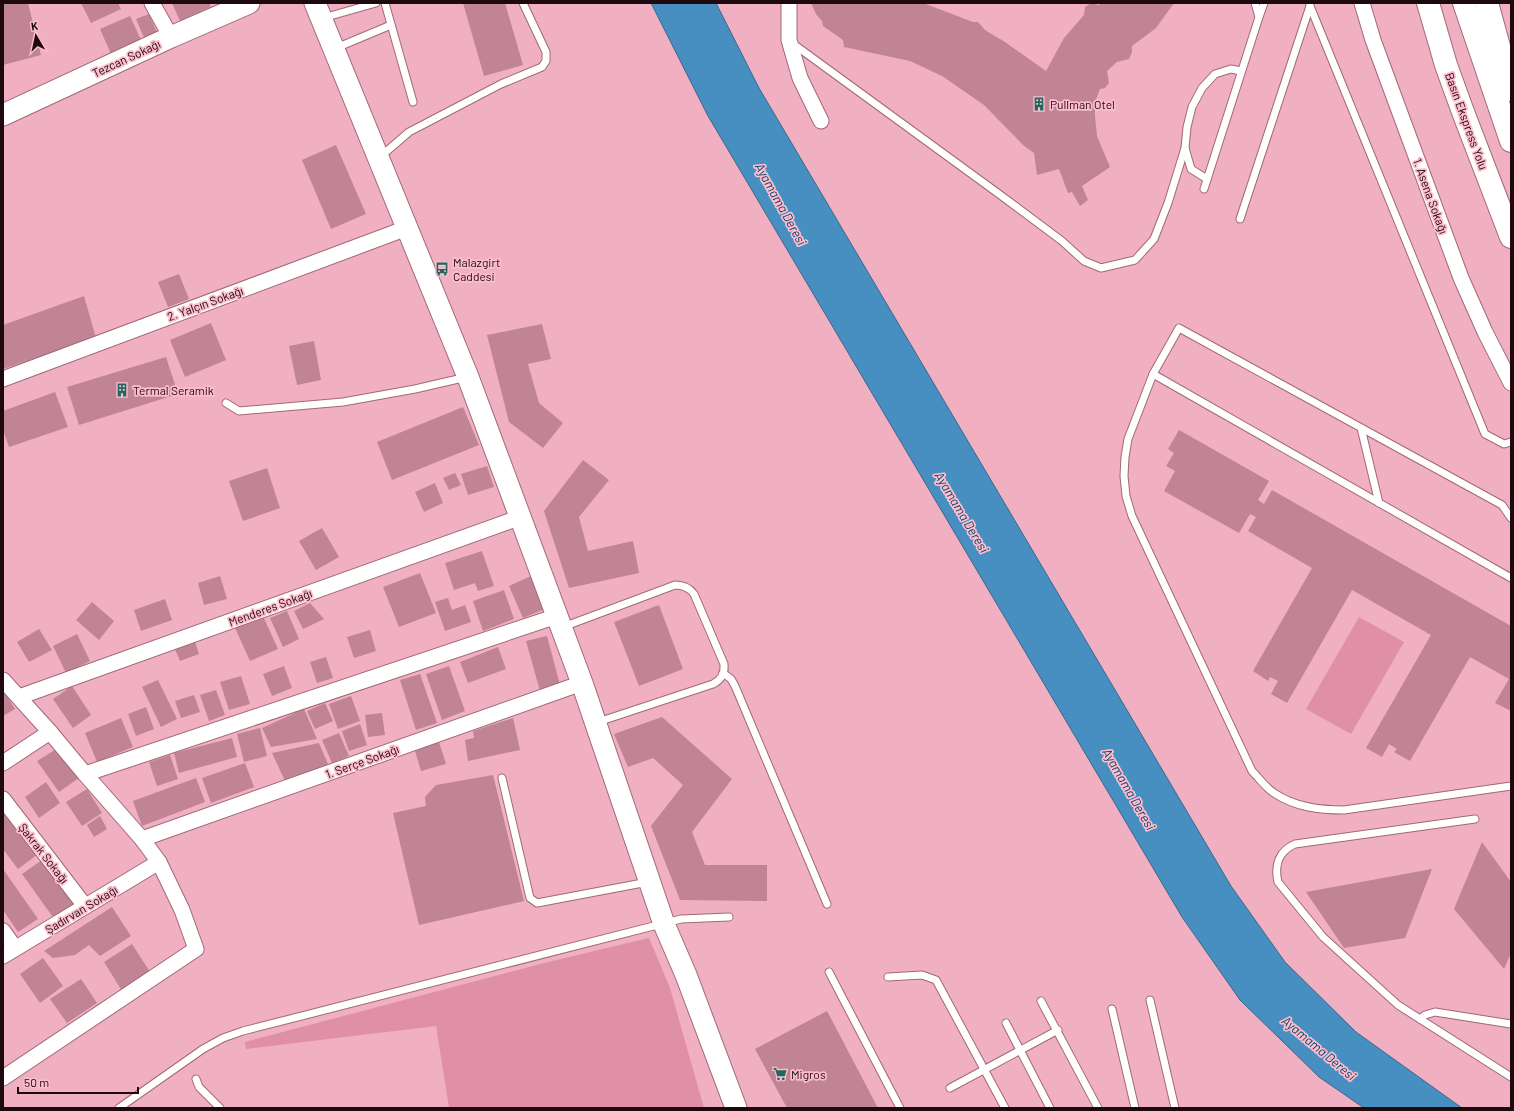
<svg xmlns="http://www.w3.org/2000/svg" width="1514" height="1111" font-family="Barlow,sans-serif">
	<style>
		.green { fill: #df90a6 }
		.water { fill: #478fc1; stroke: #3b678c }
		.building { fill: #c08494 }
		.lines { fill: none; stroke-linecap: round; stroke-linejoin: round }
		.lane-casing { stroke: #a16878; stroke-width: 9 }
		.street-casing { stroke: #a16878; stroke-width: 17 }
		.secondary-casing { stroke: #a16878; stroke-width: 23 }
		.highway-casing { stroke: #a16878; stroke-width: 24 }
		.lane { stroke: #fff; stroke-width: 7 }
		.street { stroke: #fff; stroke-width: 15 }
		.secondary { stroke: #fff; stroke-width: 21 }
		.highway { stroke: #fff; stroke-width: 22 }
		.labels { text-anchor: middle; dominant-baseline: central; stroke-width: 3.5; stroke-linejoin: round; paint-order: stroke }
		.street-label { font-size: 12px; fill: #1e090f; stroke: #febdce }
		.poi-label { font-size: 12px; fill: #1e090f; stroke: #febdce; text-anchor: start }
		.water-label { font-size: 13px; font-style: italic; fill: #0b4467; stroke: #febdce }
	</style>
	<rect width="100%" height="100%" fill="#f0b0c1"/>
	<g class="green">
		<polygon points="1359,617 1404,642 1351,734 1306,709"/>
		<polygon points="649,938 670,988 704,1108 449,1108 436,1026 246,1049 245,1042 548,962"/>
	</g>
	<polygon class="water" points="651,3 716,3 759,88 1231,886 1285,962 1356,1032 1462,1108 1364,1108 1319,1077 1240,1000 1182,917 708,116"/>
	<g class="building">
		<polygon points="3,3 28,3 41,55 3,65"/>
		<polygon points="81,3 118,3 121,9 91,23"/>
		<polygon points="172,3 209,3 211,7 180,21"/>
		<polygon points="463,3 505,3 523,65 484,76"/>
		<polygon points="811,3 923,3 973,22 978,22 985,30 1005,42 1046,71 1064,38 1084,15 1085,7 1091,3 1099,5 1101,3 1174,3 1156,28 1132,46 1132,52 1129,59 1117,62 1107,71 1109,83 1105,88 1100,89 1095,102 1095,116 1097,136 1110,167 1082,186 1088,200 1080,206 1072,192 1068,193 1059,169 1037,175 1034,153 1023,145 984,105 942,76 910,61 844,47 843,40 823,26 822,21 816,14"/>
		<polygon points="149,14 158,35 145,40 136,19"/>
		<polygon points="130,16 141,40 111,54 100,29"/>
		<polygon points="336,145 366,214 331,229 302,160"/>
		<polygon points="179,274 189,299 168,307 158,282"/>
		<polygon points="84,296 96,338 3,369 3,325"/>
		<polygon points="211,323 226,360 185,377 170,340"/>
		<polygon points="542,324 551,359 528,364 539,403 563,423 543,448 509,422 487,335"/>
		<polygon points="314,341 321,380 297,385 289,346"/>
		<polygon points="166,357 178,394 79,425 67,387"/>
		<polygon points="55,392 68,427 9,447 3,430 3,411"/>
		<polygon points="463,407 479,445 392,480 377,442"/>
		<polygon points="1179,430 1269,481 1258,500 1264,504 1272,490 1511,626 1511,711 1495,703 1509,679 1470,657 1410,761 1394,752 1397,749 1389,744 1382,757 1366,748 1431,635 1352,590 1287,703 1271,694 1278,681 1270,677 1268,681 1253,671 1312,568 1248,531 1256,517 1250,514 1239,533 1164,491 1175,471 1166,466 1174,453 1168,449"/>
		<polygon points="583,460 609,480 579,517 588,551 633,541 639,573 569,588 544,511"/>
		<polygon points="487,466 494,487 468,495 461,474"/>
		<polygon points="267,468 280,508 243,521 229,481"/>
		<polygon points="455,473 461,485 449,490 443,478"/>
		<polygon points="435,483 443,503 424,512 415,492"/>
		<polygon points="322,528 339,557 316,570 299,541"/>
		<polygon points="482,551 494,586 478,591 475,583 454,590 445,563"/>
		<polygon points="420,573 436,613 399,627 383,587"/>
		<polygon points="220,576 227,599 204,605 198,583"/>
		<polygon points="531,576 545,609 523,618 509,586"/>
		<polygon points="504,590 514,619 483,631 473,601"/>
		<polygon points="448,598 452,610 465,605 471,622 445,631 435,602"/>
		<polygon points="165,599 172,620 141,631 134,610"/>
		<polygon points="92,602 114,621 99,640 76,620"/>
		<polygon points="310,603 324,619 303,629 294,611"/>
		<polygon points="659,605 683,669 639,686 614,622"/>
		<polygon points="287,611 299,639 283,647 270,618"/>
		<polygon points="263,616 278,649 250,661 235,628"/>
		<polygon points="39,629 52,650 29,662 17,642"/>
		<polygon points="370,630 376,651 354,658 347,637"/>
		<polygon points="77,634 90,661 66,673 53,646"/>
		<polygon points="547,636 560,685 540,691 526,641"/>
		<polygon points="194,639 199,654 180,661 174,647"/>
		<polygon points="498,647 506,669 468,683 460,662"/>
		<polygon points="326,657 333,678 317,683 310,662"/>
		<polygon points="284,666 292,688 272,696 263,674"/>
		<polygon points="449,666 465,711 442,720 426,674"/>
		<polygon points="420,674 437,723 416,730 400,680"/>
		<polygon points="241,676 250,704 229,710 220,682"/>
		<polygon points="158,680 177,719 161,727 142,687"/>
		<polygon points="72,686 91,715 73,728 53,699"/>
		<polygon points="3,690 15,709 3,716"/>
		<polygon points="216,690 225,715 209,721 200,695"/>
		<polygon points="194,695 200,712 181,718 175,701"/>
		<polygon points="351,696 360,721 338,729 329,704"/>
		<polygon points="325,703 333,721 315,729 307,711"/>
		<polygon points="146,707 154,729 136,736 128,714"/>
		<polygon points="304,709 317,739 271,747 262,728"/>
		<polygon points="382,713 385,735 368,737 365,715"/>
		<polygon points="662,717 732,779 692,832 705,865 767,865 767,901 680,900 651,826 683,785 653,758 628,767 614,734"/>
		<polygon points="121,718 133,747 97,762 85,733"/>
		<polygon points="513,718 520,750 468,761 465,740 474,738 473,731"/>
		<polygon points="360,724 367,745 349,751 342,731"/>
		<polygon points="260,728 267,756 244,762 237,734"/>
		<polygon points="339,733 349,756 332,763 322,740"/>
		<polygon points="232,738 237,757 179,773 174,753"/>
		<polygon points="439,742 446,764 421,771 415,751"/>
		<polygon points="319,743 328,764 286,783 272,753"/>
		<polygon points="58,748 79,778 59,792 37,761"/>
		<polygon points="170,755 178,779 157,786 149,762"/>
		<polygon points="245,763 254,787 211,803 202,778"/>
		<polygon points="493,775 524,901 419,925 393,813 426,806 425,797 436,785"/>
		<polygon points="196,778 205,802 142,826 133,801"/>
		<polygon points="46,782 60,803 39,818 25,797"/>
		<polygon points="87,789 102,813 82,826 66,802"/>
		<polygon points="3,807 38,854 18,869 3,849"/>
		<polygon points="100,816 107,829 94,837 87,825"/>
		<polygon points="1482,842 1511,882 1511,953 1504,969 1454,909"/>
		<polygon points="42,860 75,906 55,920 22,874"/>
		<polygon points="3,869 38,919 18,932 3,910"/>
		<polygon points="1432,869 1405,938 1344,948 1306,892"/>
		<polygon points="112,907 131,936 100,956 89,945 75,955 53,958 44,951"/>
		<polygon points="132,944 152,975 124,994 104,962"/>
		<polygon points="43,958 63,986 40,1003 20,974"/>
		<polygon points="81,979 97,1003 67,1023 50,999"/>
		<polygon points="827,1011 878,1108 787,1108 755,1049"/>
	</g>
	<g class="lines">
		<g class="lane-casing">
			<g id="lane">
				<polyline points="385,3 413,102"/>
				<polyline points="1255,3 1259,17"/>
				<polyline points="1310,6 1485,434 1504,444 1511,442"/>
				<polyline points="323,18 376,3"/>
				<polyline points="792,43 999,194 1062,241 1084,261 1101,268 1135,260 1154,239 1168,203 1185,148"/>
				<polyline points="336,48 391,25"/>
				<polyline points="380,157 409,132 501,84 542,67 546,61 546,52 523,3"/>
				<polyline points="1207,179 1191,169 1185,148 1187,127 1192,107 1202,88 1215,74 1231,69 1241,71"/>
				<polyline points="1204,189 1259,17 1264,3"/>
				<polyline points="1240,219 1310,6"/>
				<polyline points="1153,374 1511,578"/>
				<polyline points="226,403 239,411 343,402 415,389 467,377"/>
				<polyline points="1361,428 1379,503"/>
				<path d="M1511,518L1502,505L1179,328L1153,374L1128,439L1125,457L1124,476L1126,496L1132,516L1252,771C1259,778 1265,787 1274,793C1295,807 1319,810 1344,810L1511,786"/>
				<path d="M563,627L675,585C683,585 689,587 694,594L724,664C725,673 721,680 713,684L598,722"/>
				<polyline points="723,673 731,679 735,686 827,904"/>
				<polyline points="502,778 530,898 537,903 648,882"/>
				<path d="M1475,819L1295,844C1279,851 1274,865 1278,882L1323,937L1398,1005L1511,1077"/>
				<polyline points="829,972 900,1108"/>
				<polyline points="888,977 922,975 936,980 1005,1108"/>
				<polyline points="1150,1000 1175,1108"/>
				<polyline points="1041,1001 1098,1108"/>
				<polyline points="1112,1009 1135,1108"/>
				<polyline points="1420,1019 1425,1015 1435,1012 1511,1024"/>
				<polyline points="1006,1023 1050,1108"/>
				<polyline points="196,1079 199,1087 220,1108"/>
				<polyline points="950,1088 1058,1030"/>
				<polyline points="119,1108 203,1049 223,1038 243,1031 681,919 729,917"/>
			</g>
		</g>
		<g class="street-casing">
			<g id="street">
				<polyline points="152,3 171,37"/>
				<polyline points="789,3 789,40 800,78 821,121"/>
				<polyline points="1362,3 1373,40 1461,278 1485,332 1511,383"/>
				<polyline points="3,379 407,228"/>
				<polyline points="3,680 50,732 85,774 142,839 159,862 182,910 196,949 3,1078"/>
				<polyline points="19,697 521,517"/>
				<polyline points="3,763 50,732"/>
				<polyline points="85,774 557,616"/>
				<polyline points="3,799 85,906"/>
				<polyline points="142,839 582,683"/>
				<polyline points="3,931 15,948"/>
				<polyline points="3,956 159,862"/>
			</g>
		</g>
		<g class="secondary-casing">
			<g id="secondary">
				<polyline points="315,3 468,377 582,683 664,924 686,975 736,1108"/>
				<polyline points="3,115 171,37 249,3"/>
			</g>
		</g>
		<g class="highway-casing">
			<g id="highway">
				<polyline points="1428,3 1446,65 1463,112 1511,237"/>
				<polyline points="1464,3 1511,141"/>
				<polyline points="1487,3 1511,90"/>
			</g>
		</g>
		<use href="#lane" class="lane"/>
		<use href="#street" class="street"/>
		<use href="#secondary" class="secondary"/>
		<use href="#highway" class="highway"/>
	</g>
	<defs>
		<g id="building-bare" transform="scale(1.08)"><path d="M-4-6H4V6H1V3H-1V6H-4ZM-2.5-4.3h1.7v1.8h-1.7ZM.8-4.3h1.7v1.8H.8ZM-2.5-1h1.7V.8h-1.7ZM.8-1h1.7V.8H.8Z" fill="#20685e" stroke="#febdce" stroke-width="2.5" paint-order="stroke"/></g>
		<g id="bus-bare" transform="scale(1.08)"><path d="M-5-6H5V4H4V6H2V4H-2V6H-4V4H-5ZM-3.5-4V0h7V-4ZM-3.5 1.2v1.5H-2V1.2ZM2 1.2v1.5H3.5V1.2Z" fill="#20685e" stroke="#febdce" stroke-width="2.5" paint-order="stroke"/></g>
		<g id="supermarket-bare" transform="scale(1.08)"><path d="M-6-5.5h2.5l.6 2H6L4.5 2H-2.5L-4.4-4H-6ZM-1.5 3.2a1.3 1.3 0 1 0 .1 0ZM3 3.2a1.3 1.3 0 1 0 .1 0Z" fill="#20685e" stroke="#febdce" stroke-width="2.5" paint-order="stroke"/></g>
	</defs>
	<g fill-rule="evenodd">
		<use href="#building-bare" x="1039" y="104"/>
		<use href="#bus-bare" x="442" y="269"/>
		<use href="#building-bare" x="122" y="390"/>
		<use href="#supermarket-bare" x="780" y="1074"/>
	</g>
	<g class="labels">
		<g class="street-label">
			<text transform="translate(126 58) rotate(-25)">Tezcan Sokağı</text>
			<text transform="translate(1467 121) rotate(70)">Basın Ekspress Yolu</text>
			<text transform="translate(1431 196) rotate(70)">1. Asena Sokağı</text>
			<text transform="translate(205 303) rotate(-20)">2. Yalçın Sokağı</text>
			<text transform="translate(270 607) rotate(-20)">Menderes Sokağı</text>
			<text transform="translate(362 761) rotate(-20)">1. Serçe Sokağı</text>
			<text transform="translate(44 853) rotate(52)">Şakrak Sokağı</text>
			<text transform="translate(81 909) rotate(-31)">Şadırvan Sokağı</text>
		</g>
		<g class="poi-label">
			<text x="1050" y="104">Pullman Otel</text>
			<text x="453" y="262">Malazgirt<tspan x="453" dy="14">Caddesi</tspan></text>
			<text x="133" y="390">Termal Seramik</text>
			<text x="791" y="1074">Migros</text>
		</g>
		<g class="water-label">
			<text transform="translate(781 204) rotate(61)">Ayamama Deresi</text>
			<text transform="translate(962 512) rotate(59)">Ayamama Deresi</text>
			<text transform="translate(1129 789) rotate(60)">Ayamama Deresi</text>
			<text transform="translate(1319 1048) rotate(40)">Ayamama Deresi</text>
		</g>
	</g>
	<rect width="1514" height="1111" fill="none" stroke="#1e090f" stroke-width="8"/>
	<g transform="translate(36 36) rotate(351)" stroke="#febdce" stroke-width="3" paint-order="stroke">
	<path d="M0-3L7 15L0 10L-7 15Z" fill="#1e090f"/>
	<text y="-6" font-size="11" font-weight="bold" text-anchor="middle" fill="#1e090f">K</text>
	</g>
	<path d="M18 1087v6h120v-6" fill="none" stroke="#1e090f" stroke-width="2"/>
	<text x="24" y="1087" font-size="12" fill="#1e090f" stroke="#febdce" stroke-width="3" paint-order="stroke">50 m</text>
</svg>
